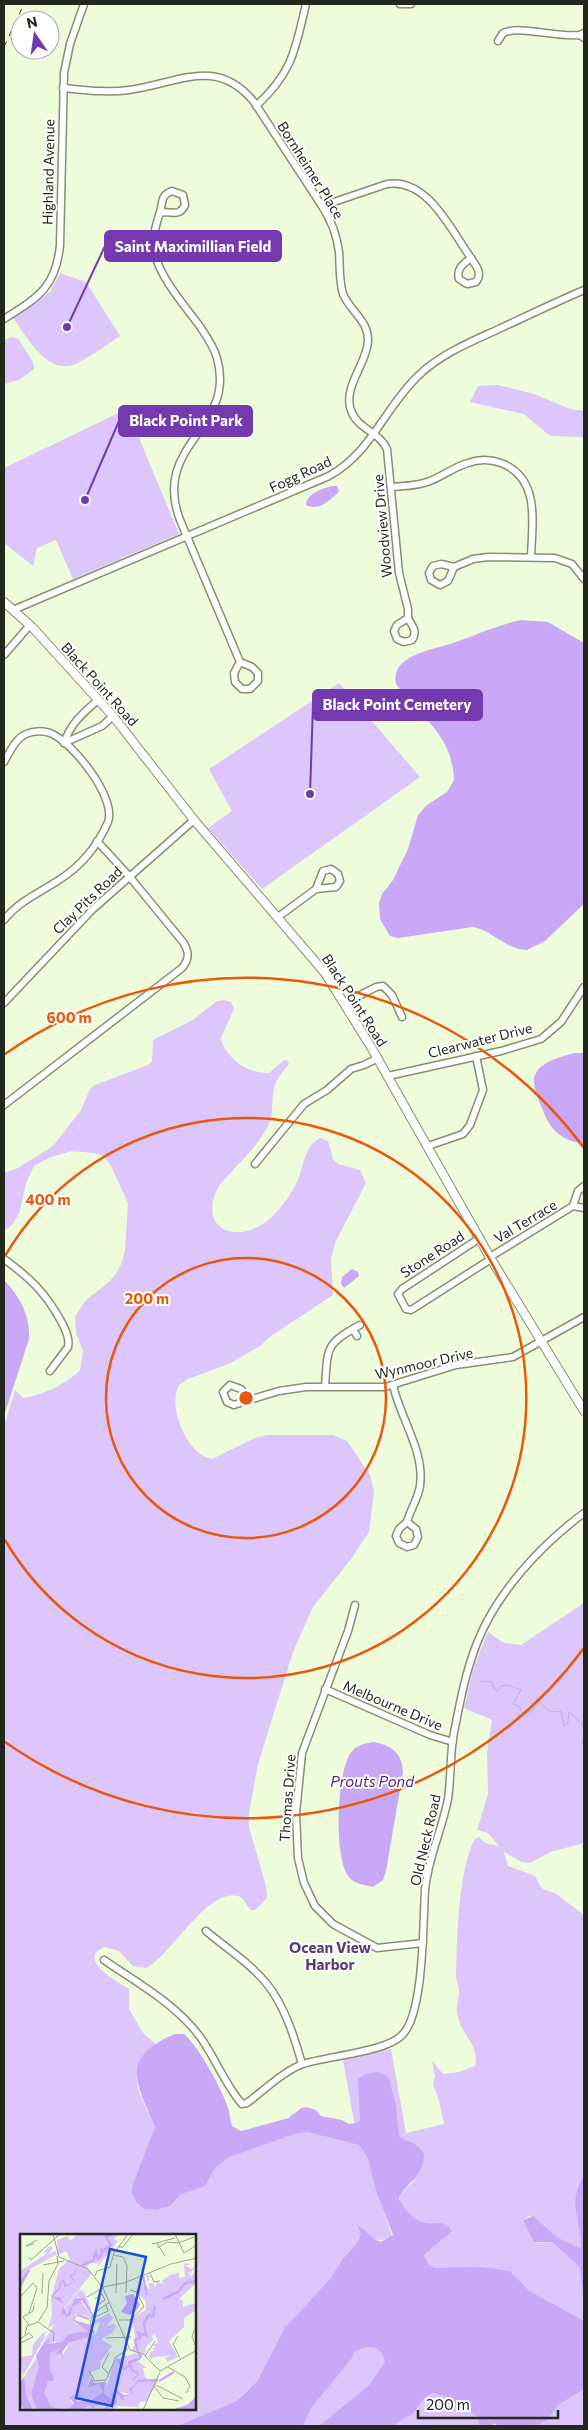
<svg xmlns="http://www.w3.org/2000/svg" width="588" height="2430" font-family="Commissioner,sans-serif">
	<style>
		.green { fill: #dcc6fc; fill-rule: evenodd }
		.water { fill: #c9a8f7 }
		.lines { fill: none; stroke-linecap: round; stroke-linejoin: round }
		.stream { stroke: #c9a8f7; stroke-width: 1 }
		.minor-casing { stroke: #849172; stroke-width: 9 }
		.major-casing { stroke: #849172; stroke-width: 10 }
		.minor { stroke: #fff; stroke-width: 6 }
		.major { stroke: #fff; stroke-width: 8 }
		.rail { stroke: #414738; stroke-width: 1; stroke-dasharray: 6 6; stroke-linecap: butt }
		.ring { fill: none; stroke: #e8590c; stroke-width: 2.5 }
		.labels { text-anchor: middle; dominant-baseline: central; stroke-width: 4; stroke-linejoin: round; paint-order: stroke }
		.street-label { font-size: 14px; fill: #23281c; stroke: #fff }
		.water-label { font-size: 15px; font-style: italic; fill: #542780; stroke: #fff }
		.neighbourhood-label { font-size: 15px; font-weight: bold; fill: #573c78; stroke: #fff }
		.inset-river { fill: none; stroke: #c9a8f7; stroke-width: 2.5 }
		.inset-road { fill: none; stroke: #9da78f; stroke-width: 1 }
		.view { fill: #1d4ed8; fill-opacity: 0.15; stroke: #1d4ed8; stroke-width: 2.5 }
		.inset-edge { fill: none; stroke: #23281c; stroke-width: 2.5 }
		.centre { fill: #e8590c; stroke: #fff; stroke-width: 2.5 }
		.ring-label { font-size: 15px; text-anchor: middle; font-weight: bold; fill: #e8590c; stroke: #fff; stroke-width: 4; stroke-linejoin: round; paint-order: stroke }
		.leader { fill: none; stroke: #7439af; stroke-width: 2 }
		.callout-dot { fill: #7439af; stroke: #fff; stroke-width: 2 }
		.callout { fill: #7439af; stroke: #7439af; stroke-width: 2 }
		.callout-label { font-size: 15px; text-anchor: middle; font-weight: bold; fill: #fff }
	</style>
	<rect width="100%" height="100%" fill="#effcdb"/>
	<g class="green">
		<path d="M60,273L86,282L120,336C106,345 92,356 77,363C48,378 27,336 13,318L50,292Z"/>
		<path d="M12,337L19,339C23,349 35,360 34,369L19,380L4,384V340Z"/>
		<polygon points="498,385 534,394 570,409 584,411 584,437 550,436 524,414 470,402 478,386"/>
		<polygon points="127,409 179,534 73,579 56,540 37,548 33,566 4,543 4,468"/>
		<polygon points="339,683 420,777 262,889 208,828 232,811 209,769"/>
		<path d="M224,1000L231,1002L234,1009L221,1038L222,1043C232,1062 247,1073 269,1073L283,1061L287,1060L289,1064C281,1073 274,1082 273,1094C271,1104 274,1114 269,1124C261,1141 247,1155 234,1169C230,1174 223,1180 219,1186C198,1224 229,1245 263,1224C277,1215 291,1195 298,1180C304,1164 304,1147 320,1138L328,1141L333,1159L338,1164L360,1170L366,1183L335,1243L331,1259L333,1295L271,1336L260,1346L231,1363L188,1379L179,1385C167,1407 187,1455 212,1459L255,1438L268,1435H333L347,1441L370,1475L374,1491L369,1532L351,1559L313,1607L293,1652L258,1764L249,1813V1827L266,1886L267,1898L255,1910H251C246,1906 244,1897 238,1896C207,1888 171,1956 146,1968L133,1966L119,1951L104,1947C76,1960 117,1981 129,1989V2009L143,2033L156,2044C122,2074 140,2093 155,2127L134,2195C136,2204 142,2209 152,2210L210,2169L220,2159L299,2130L290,2115L300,2112L355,2127L343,2060L391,2049L406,2133L444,2124L439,2101L433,2084L435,2076L432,2061L443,2074L459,2072L475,2066C480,2046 462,2035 458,2017C455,2008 458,2003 459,1994C460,1988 456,1982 456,1975C457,1940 458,1869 475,1839L479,1837L485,1843L499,1846L488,1833L477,1830L488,1794L487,1751L492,1720L464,1708L474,1666L488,1632L504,1643L521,1645L584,1603V1843L550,1852L530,1863L522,1862L504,1852L508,1866L535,1876L542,1889L555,1893L584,1915V2180L581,2222L582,2250L579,2251L559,2239L531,2215L524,2219L536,2243L552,2242L581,2267L584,2299V2341L399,2259L400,2195L414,2181L367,2157L392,2237C374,2244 370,2237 358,2224L362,2234L360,2241L272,2356L258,2380L234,2403L177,2426H4V1426L15,1390L23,1398C41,1396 68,1383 80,1370L83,1351L76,1333L75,1317L85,1301L109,1282L117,1272L122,1262L125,1250L128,1203L110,1164L103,1156L94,1153L72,1151L51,1157L34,1166L26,1183L20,1211L13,1224L4,1231V1173L18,1168L53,1146L81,1110L90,1089L95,1085L148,1065L152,1061L153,1040L193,1020L217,1001ZM21,2235H195V2409H21Z"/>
		<polygon points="371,2298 385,2362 359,2397 319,2426 286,2426"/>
		<polygon points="584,2388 584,2426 533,2426 558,2405"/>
		<path d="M431,2392C451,2396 474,2408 484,2426H388Z"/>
	</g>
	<g class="water">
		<path d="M332,486H337L339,492C330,499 320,512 306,505C307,493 322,489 332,486Z"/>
		<path d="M521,620L548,622L584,643V904L545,941L527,950C506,950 492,930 473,927L398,938L390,936L380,919L379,903L382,894L393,880L408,849L418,815L427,805L447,792L454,780C452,732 419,717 396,684C389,654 438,649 456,642C478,634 498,625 521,620Z"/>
		<path d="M574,1053H584V1144C554,1139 548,1125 538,1098C536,1092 532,1082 535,1075C541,1061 561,1057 574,1053Z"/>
		<polygon points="352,1269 358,1272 359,1276 344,1288 341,1284 342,1277"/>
		<path d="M4,1280C20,1297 30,1315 29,1339L4,1416Z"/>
		<path d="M373,1742C391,1745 402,1752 403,1772L386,1871L383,1880L373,1887C365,1885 354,1884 349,1877C333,1858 337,1774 350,1754C356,1745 363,1744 373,1742Z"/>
		<path d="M175,2034H184C199,2047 224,2092 229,2111C230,2116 230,2121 232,2126L241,2131L289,2118L301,2108L306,2107L316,2110L321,2116L342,2120L349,2124L357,2123L360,2120L358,2079C368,2071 377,2070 388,2076L396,2105L399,2136C408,2144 415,2139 424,2154C423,2180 403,2184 399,2199C404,2208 412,2219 422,2222C437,2227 439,2216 452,2231L426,2253L424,2256L429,2265L435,2268L480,2267L510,2271L529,2291L584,2321V2389L558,2405L547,2420L536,2426H498L494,2423L492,2426H479L478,2417L446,2397L433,2393C423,2396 420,2406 413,2413C407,2418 400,2420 393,2426H319L367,2387L385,2362C382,2344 368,2345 354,2352L352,2358L311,2408L303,2426H177L235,2402L245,2393L258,2380L285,2328L331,2278L342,2260L357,2243L361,2234L357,2224L376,2240L381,2242L393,2235L377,2193L367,2156L359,2145L307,2132L294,2134L229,2157L214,2169L205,2186L181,2194L170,2206L155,2210L144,2209L136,2202L132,2192V2187L155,2127C137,2084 118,2058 175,2034Z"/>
		<path d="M584,2175V2301L580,2267L552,2242H534L523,2220L533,2216L558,2238L581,2249C582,2217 566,2207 584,2175Z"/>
	</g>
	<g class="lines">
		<g class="stream">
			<polyline points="480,1681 492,1682 494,1689 498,1691 501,1686 508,1685 521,1690 513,1704 520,1707 521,1712 527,1717 540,1703 551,1712 561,1711 564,1727 568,1722 569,1712 583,1725 584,1734"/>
			<polyline points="584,1742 582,1742 584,1745"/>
			<polyline points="584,1751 584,1756"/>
		</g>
		<g class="minor-casing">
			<g id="minor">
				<polyline points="400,4 411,4"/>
				<polyline points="584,33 580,35 584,38"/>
				<path d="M498,41L503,33C521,25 557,38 580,35"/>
				<path d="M63,88C85,90 107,93 129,90C177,84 216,55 254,102L322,206C331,220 337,235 339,252C340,266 339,281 343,294C350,311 369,321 368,341C367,363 345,384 350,407C355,429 379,431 387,449L399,573L408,609V618"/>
				<path d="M256,106C293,72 295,50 306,4"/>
				<path d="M322,206L387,184C427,177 451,230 471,258"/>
				<path d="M160,213C171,210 179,218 185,205L183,195L172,191C160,195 163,203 160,212C156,225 151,240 155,254C160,278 186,307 201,328C207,337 214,347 217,358C237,430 151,443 180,520L240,662"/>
				<path d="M471,258C476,266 483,273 476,282L467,284L459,279C456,269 463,264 471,258Z"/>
				<path d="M4,319C37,298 56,288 60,245L64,73L70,44L84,4"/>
				<path d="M392,487C404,486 418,486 430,481C443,476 454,467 468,463C479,459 490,459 501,463C541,478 532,524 531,557"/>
				<polygon points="441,564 454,567 448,581 440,585 431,580 429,573 433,566"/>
				<polyline points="454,567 473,559 488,557 555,558 572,564 584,579"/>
				<path d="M13,610L329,476C373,451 384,408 419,375C442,353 473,341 501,328C529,315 556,302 584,290"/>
				<path d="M408,618C412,626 418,631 412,640L404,642L397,639L394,631L397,625Z"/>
				<polyline points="4,655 30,625"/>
				<polygon points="240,662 252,667 258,673 258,681 250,689 242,689 235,682 234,673"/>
				<polyline points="64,743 102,726 113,716"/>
				<path d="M64,743C71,723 83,713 98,700"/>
				<path d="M4,762C9,754 13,743 21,737C29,731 41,730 50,733C72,741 117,798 108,822C98,845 81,866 59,880C39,893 19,901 4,920"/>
				<polyline points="278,917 316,889 336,887 340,881 338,874 331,869 323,871 316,889"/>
				<polyline points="4,1003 93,909 194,820"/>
				<polyline points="345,1003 376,987 383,986 392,995 402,1017"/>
				<polyline points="388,1076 501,1051 541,1039 561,1022 584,987"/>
				<path d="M4,1105L182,968C190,959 189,951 183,942L129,876L97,841"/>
				<polyline points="428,1146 463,1134 470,1125 483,1090 476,1056"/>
				<polyline points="255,1164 304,1104 327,1090 351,1069 364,1065 378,1058"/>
				<polyline points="584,1186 578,1191 573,1206 584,1208"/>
				<polyline points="480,1238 402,1289 398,1294 406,1309 411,1310 491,1259"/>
				<polyline points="490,1257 573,1206"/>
				<path d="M4,1259C30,1278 45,1292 61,1321C65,1329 70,1338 68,1347L50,1371"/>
				<polyline points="353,1329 357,1336"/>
				<polygon points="230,1385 241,1389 249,1400 234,1405 227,1402 223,1392"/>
				<path d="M393,1385C400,1418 425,1451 420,1486C418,1499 410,1510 407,1522"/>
				<path d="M325,1386C328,1347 325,1344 360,1325"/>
				<polyline points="249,1400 279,1391 306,1387 385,1387 456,1365 513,1357 584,1317"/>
				<polygon points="407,1522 416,1529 418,1537 414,1545 407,1547 399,1543 396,1536 399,1529"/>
				<polyline points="355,1605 348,1631 302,1753 296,1813 298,1858 304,1883 315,1906 333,1924 377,1948 423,1943"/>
				<polyline points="325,1689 430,1735 453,1742"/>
				<path d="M206,1931C226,1948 250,1963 267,1984C285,2007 294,2036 302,2064"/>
				<path d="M104,1960C139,1984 176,2004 201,2038C215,2058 226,2086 242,2104L247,2103C263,2091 285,2070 303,2064C327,2056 388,2052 403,2034C424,2012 423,1922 425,1890C428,1858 442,1830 448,1799C451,1779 450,1758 453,1738C459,1707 465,1673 477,1643C497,1592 541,1545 584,1513"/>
			</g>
		</g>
		<g class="major-casing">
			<polyline id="major" points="4,602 33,628 113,716 194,820 325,973 371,1047 491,1259 584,1411"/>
		</g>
		<use href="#minor" class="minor"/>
		<use href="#major" class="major"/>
		<polyline class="rail" points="4,47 24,4"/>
	</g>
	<g class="ring">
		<circle cx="246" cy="1398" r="140"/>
		<path d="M5 1256A280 280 0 1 1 5 1540"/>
		<path d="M584 1648A420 420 0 0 1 5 1742M5 1054A420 420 0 0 1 584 1148"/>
	</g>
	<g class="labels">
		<g class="street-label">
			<text transform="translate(311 170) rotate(58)">Bornheimer Place</text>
			<text transform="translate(48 172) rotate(-89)">Highland Avenue</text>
			<text transform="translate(300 474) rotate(-25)">Fogg Road</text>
			<text transform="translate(382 526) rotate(-95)">Woodview Drive</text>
			<text transform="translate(100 684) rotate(48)">Black Point Road</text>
			<text transform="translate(87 900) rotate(-44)">Clay Pits Road</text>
			<text transform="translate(355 1000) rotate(57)">Black Point Road</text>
			<text transform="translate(480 1040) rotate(-14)">Clearwater Drive</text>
			<text transform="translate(525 1221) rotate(-31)">Val Terrace</text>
			<text transform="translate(432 1254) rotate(-33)">Stone Road</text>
			<text transform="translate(424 1363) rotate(-13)">Wynmoor Drive</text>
			<text transform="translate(393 1705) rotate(23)">Melbourne Drive</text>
			<text transform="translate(287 1798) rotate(-86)">Thomas Drive</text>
			<text transform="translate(425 1840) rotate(-77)">Old Neck Road</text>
		</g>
		<g class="water-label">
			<text x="372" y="1781">Prouts Pond</text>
		</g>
		<g class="neighbourhood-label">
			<text x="330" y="1947">Ocean View<tspan x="330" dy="17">Harbor</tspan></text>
		</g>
	</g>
	<g transform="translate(20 2234)">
		<rect width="176" height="176" fill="#effcdb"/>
		<path d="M58,0H99L94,5L98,7L78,32L79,26L77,30L70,28L67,33L72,39L45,73L37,62H32L39,35L50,25L46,17L38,21L37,6L48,2L50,7ZM30,12L33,14L27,21L35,17L37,20L10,35L0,57V37L26,20L24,17ZM164,30L167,29L170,31H165L171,35L176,32V37L174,34L171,39L168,38L171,43L175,37L176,49L159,65L163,67V73L176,69V76L164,84V93L149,107L158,123L147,128L145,124L152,121L129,124L130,118L134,117L132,114L136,113L132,111L138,109L135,100L131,102L134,105L126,113L125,121L111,116L116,109L112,84L126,76L125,66L119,61V54L122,51L113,46L122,49L130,56L126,41L130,40L127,41L130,42L128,49H133L135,53L137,48L143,50L142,47L150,41L159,39V44L165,43ZM60,56L64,58L72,76L64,63H58L47,81L45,74ZM31,62L43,72L44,82H49L51,73L60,65L72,83L56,80L53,88L69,97L50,100L42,108L34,110L37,108L33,107L25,117L21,127L23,144L11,160L17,176H0L6,161L0,149L25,111L23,109L34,91L28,94L32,81ZM89,79L93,84L86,93L94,89L96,93L92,99L81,105L92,112L81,127L80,135L71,138L68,151L82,150L85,146L87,152L94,126L115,119L122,122L117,127L127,134H123L125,143L130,147L138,146L127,167L120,168L118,173L98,172L91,176H51L53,173L72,171L73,175L83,168L86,171L84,174V176L95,168L96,158L102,163L112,161L98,157L95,158L93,166L82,164L72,169L81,162L85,155L84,152L83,158L70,166L57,168L54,160L50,165L53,171L48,176H24L22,155L30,139V119L38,115L41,124L50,109L76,100L80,88L73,91L72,88ZM29,96L24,100L25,103L3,142L0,123L12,121L13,110L23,99Z" fill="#dcc6fc"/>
		<path d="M56,30L60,33L56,31L55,40L51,43L55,46V48L45,53L42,47L40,55L33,62L40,63L47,81L55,65L64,63L74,82L68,86L57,82L54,86L71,91L73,98L68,103L49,109L42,118L43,125L40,120H35L39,116L30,119V139L36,138L32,139L34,147H28L24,159L31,172L42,176H17L11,160L19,133L16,122L23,110L30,104L28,110L42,108L49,100L68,97L52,86L58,80L69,84L72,82L62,66L52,73L51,81L46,83L42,79L43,71L31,62L39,54L40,47L44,46L46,51L55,48L49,42L54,40ZM113,60L120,70L117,76L110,81L101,78L107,69L105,62ZM116,136L119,140L117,144L113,146L117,148L116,152L111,155L113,158L111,161L103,163L105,169L96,158L97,170L88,172V176H83L86,172L83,168L73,175L70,171L60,176H46L54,170L51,165L48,166L54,160L58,168L71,166L83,158L79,150L68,153L71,143L75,149L85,148L84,160L93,166L91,159L94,161L97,156L104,161L112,160L109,154L115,152L116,148L112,146L118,140ZM4,143L6,161L13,176H4L2,171L0,176V149ZM176,163V176H151L167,171Z" fill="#c9a8f7"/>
		<path class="inset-river" d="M62,31L73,27L76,18L78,25L82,20L81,14L83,17L91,11L86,3L91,0M123,42L127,61M0,51L9,36M143,65L158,58L165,49L177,47M118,118L115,106L120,104L118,99L126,101L124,89L129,81L133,83L135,71M97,125L104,135L111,131M117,139L112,136L109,128L119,125L121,122L118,119M117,147L138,146M139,147L154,138"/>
		<path class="inset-road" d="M33,0L39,23L68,35L83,54L110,116L123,120L140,137L177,116M155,0L164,19L177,11M137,9L145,22M14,10L6,12L17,6M132,10L155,4M98,13H103L113,0M137,14L147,8L158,9L177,2M93,21L103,23L107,32L106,59M8,23L11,26L40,0M23,31L44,27M130,39L134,48L140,47M75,42L77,37L90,33L94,19L108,0M82,53L104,49L151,30L177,24M96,59L97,30M22,60L23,39M1,62L13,49M67,63L83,54M75,65L82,60L85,66L76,72M9,79L17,54L13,49M75,83L88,77L86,71M99,86H110L124,73L117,58L110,56M9,91L3,83L13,77L14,71M174,96L172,103L177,115M74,100L70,88L75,78L90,68M5,101L7,92L18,88M158,102L153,110L160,124M86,104L111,103M0,105L9,99L13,103L0,109M33,109L34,99L18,88L27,74L29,47L38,30L37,22M125,122L135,107M148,133L165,143L170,152L166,159M69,137L75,147L86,146L96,123L108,115M89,140L82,133L89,119M136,151L163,165M134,152L143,164L159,167M123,176L140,138"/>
		<path class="view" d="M90,15L126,23L92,172L56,164Z"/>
		<rect width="176" height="176" class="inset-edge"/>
	</g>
	<circle cx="246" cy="1398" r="8" class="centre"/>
	<g class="ring-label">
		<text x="69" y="1023">600 m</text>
		<text x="48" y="1205">400 m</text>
		<text x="147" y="1304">200 m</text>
	</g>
	<path class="leader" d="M67 327L105 246M85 500L119 421M310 794L313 705"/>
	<g class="callout-dot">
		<circle cx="67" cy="327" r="5"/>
		<circle cx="85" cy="500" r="5"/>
		<circle cx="310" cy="794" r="5"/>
	</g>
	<g class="callout">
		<rect x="105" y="231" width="176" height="30" rx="5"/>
		<rect x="119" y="406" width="133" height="30" rx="5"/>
		<rect x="313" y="690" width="169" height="30" rx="5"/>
	</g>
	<g class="callout-label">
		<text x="193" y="252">Saint Maximillian Field</text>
		<text x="186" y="426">Black Point Park</text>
		<text x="397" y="710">Black Point Cemetery</text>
	</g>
	<rect width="588" height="2430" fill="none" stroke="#23281c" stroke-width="10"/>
	<g transform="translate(35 35) rotate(347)"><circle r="24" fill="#ffffff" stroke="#a7a9a4"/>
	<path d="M0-4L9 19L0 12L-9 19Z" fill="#7439af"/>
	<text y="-8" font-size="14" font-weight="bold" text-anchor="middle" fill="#23281c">N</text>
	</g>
	<path d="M418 2410v8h140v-8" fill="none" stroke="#23281c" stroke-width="2.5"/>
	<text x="426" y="2410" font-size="15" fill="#23281c" stroke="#ffffff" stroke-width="4" paint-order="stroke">200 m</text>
</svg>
